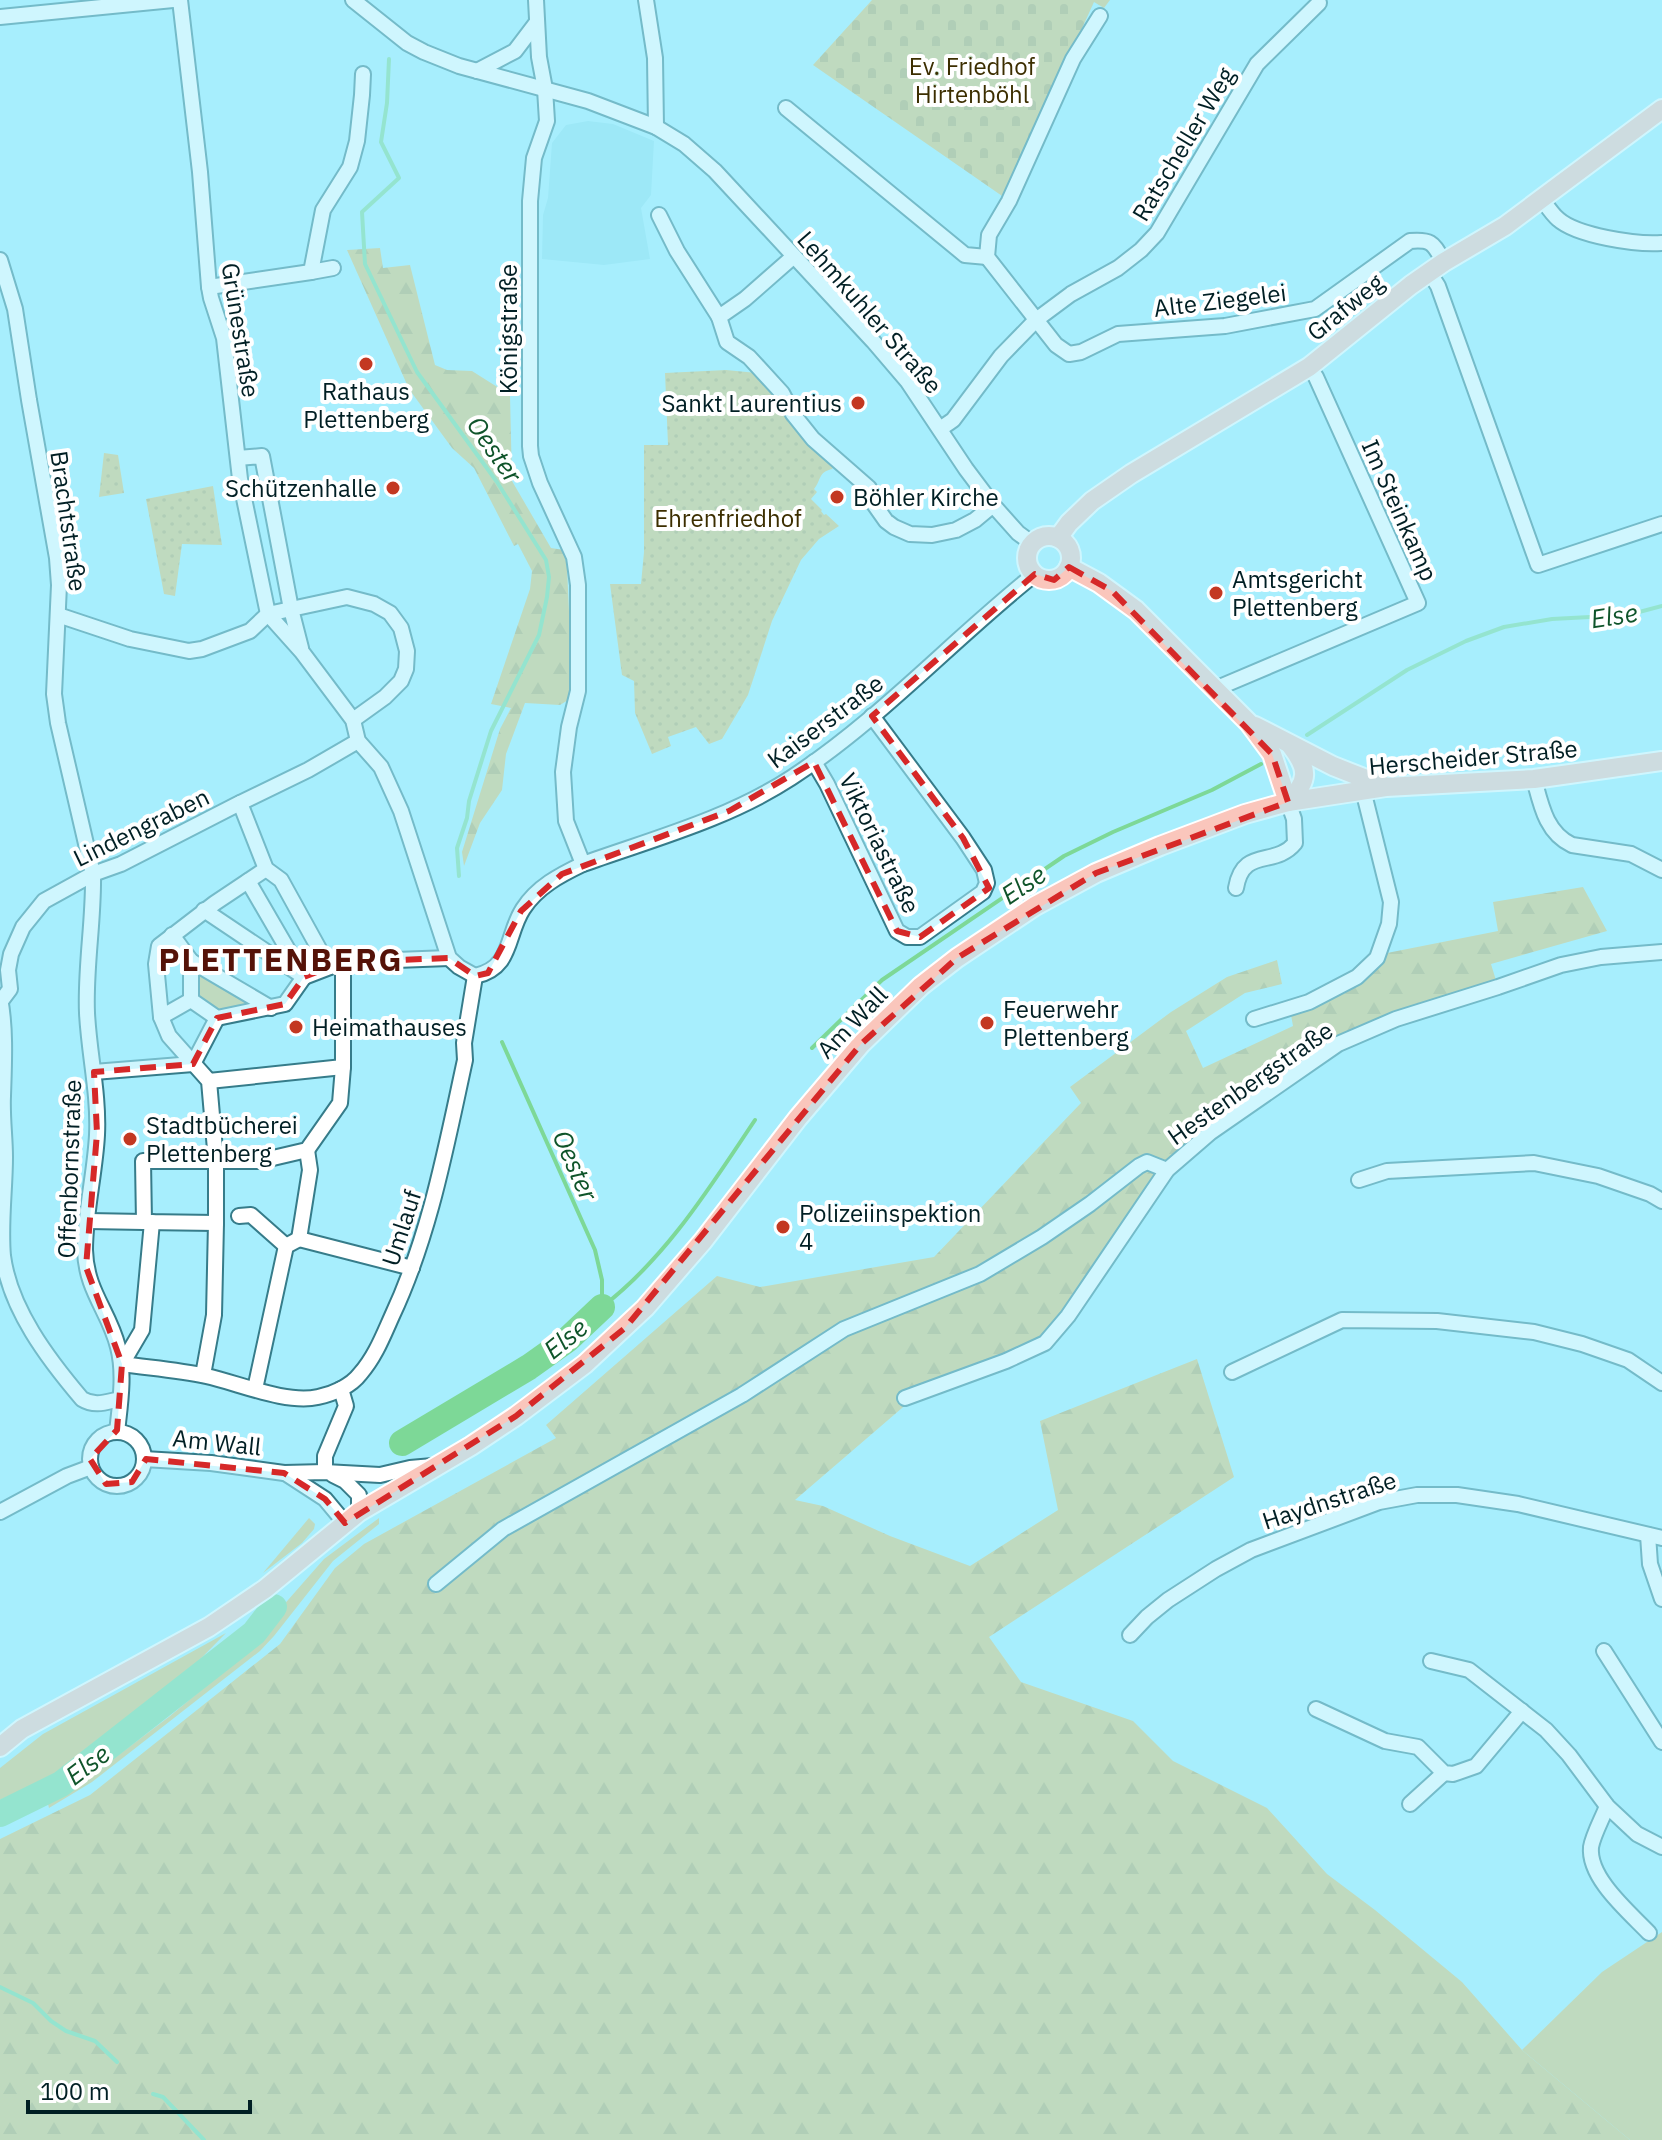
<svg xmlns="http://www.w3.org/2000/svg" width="1662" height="2140" font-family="'IBM Plex Sans',sans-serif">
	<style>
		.built { fill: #90e0f0 }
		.grass { fill: #dcc273 }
		.forest { fill: url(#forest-firs) }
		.cemetery { fill: url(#cemetery-stones) }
		.park { fill: url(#park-dots) }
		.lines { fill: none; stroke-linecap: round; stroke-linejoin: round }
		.stream { stroke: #7dd897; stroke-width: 4 }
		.river { stroke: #7dd897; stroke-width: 26 }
		.minor-casing { stroke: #367c8a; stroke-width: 18 }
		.major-casing { stroke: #fff; stroke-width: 22 }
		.minor { stroke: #fff; stroke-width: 14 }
		.major { stroke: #fac6bc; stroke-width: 18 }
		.marked { fill: none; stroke: #d62828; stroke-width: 6; stroke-dasharray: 16 10; stroke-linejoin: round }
		.poi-dot { fill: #c33821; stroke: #fff; stroke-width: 3 }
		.labels { text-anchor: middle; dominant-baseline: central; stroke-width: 8; stroke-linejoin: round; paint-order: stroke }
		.park-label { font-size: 24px; fill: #3c2e00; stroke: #fff }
		.street-label { font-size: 24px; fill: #011f24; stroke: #fff }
		.poi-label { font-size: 24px; fill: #011f24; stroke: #fff; text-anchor: start }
		.water-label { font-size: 26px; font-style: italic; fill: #0f542a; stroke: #fff }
		.district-label { font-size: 32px; font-weight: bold; letter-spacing: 2px; fill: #551208; stroke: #fff }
	</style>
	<defs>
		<pattern id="forest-firs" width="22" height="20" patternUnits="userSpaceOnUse" patternTransform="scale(2)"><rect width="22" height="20" fill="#dcc273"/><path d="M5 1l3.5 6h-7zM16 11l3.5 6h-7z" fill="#bba663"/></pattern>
		<pattern id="cemetery-stones" width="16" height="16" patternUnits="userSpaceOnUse" patternTransform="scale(2)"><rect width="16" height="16" fill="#dcc273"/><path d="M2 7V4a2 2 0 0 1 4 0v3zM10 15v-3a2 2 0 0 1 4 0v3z" fill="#bba663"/></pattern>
		<pattern id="park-dots" width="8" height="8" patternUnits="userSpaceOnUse" patternTransform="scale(2)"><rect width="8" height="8" fill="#dcc273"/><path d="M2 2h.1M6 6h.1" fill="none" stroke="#bba663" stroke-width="1.8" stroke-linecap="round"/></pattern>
	</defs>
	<rect width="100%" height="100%" fill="#a7eefd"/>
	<polygon class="built" points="588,121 613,124 654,141 651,195 641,208 650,259 604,265 542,259 543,215 548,198 552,143 566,125"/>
	<g class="grass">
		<polygon points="191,961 271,1008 217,1018 191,1000"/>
		<polygon points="309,1518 315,1524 314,1529 302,1543 263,1573"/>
		<polygon points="379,1518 379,1524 333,1561 274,1636 260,1651 92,1782 49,1808 48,1804 71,1791 170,1716 230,1666 324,1559"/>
		<polygon points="226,1633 164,1696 68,1769 0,1800 0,1768 43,1734"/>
		<polygon points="1662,1932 1662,2140 1630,2140 1522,2050 1602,1972"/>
	</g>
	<g class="forest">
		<polygon points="380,248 383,268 410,265 435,365 447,370 472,371 510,395 512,481 551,548 564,550 567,568 573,697 560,705 525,703 506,754 502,790 480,823 464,866 462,852 500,729 511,708 491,704 530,589 532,571 518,544 514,546 474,468 452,448 409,389 347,250"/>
		<path d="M1583,887L1607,931L1491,964L1498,987L1338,1044L1167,1170L1045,1343L923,1390L795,1500L823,1506L890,1536L970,1566L1058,1510L1040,1421L1197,1359L1234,1477L989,1637L1021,1682L1133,1721L1173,1761L1267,1808L1327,1874L1375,1910L1462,1982L1522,2050L1630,2140H0V1839L90,1795L280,1644L335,1568L364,1544L556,1438L546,1425L717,1276L760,1287L934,1257L1081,1103L1070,1087L1171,1012L1227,977L1277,960L1282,984L1245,993L1186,1031L1203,1068L1293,1026L1291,1015C1319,1001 1375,983 1387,953L1498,931L1493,902Z"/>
	</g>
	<polygon class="cemetery" points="872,0 1110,0 1104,8 1094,2 1005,198 813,65"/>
	<g class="park">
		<path d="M726,370L757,373L835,465L832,469C818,472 821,481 814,489L817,492L811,499L822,510L821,511L824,515L826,514L839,526L819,539L801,560L772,621L748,695L722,739L709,744L696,727L668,737L671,746L652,754L635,713L634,681L622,675L610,584H641L644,552V445H668L665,373Z"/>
		<polygon points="104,453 118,455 124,493 99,497"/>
		<polygon points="213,486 222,545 182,544 175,596 164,594 146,499"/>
	</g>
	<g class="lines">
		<g class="stream">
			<polyline points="389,59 387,103 381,142 399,178 362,212 365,264 417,372 497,482 546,560 549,577 547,597 539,635 491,731 469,801 467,818 457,848 459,876"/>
			<polyline points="1307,735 1407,670 1466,641 1504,627 1552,619 1628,615 1662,606"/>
			<polyline points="502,1042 595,1250 602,1280 602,1307"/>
			<polyline points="812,1048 882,980 1064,856 1113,832 1212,790 1261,764"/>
			<path d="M602,1307C667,1257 710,1187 755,1120"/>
			<polyline points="0,1987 33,2003 51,2021 66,2031 95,2041 117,2062"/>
			<polyline points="153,2094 163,2097 204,2140"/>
		</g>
		<g class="river">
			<polyline points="402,1443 529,1367 567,1340 602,1307"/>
			<polyline points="0,1814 61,1784 254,1633 274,1607"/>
		</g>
		<g class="minor-casing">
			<g id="minor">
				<polyline points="180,0 200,172 209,287 211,298 224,338 240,479 268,614 302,652 353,720 358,741 381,767 401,811 449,958 459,967 475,976"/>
				<polyline points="353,0 407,43 424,52 459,66 588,101 656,127 684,144 715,171 873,341 908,382 966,469 993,505 1018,533 1033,544"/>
				<polyline points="536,0 539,57 545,89 547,121 534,158 530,201 530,446 531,456 540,483 574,557 578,585 578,691 569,727 563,772 566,821 583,864"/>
				<polyline points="646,0 655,58 656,127"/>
				<path d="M1100,16L1073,59L1009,201L989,235L987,257L1056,345L1069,354L1081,352L1118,334L1225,326L1315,309L1410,241C1433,239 1433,244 1444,262"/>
				<polyline points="0,17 173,0"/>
				<polyline points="477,71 515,51 537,22"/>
				<polyline points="786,108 965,255 987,257"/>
				<path d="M1542,199C1547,206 1552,214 1558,219C1577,236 1637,245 1662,243"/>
				<polyline points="659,215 677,251 719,317"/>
				<polyline points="794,256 745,299 719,317 727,342 749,357 782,393 793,414 813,439 869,488 874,504 886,521 894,527 910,534 932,535 956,530 975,520 993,505"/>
				<path d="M0,260L15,309L29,400L57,558L59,585L54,694L58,723L93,874C94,920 85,967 87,1013C89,1054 99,1094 97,1135C95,1173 85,1212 85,1250C86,1291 109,1311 118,1347C125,1374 120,1404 117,1432"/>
				<polyline points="311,272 333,268"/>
				<polyline points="1429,272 1438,286 1538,565 1662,524"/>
				<polyline points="209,287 311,272 323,210 350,167 357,141 362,95 363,74"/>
				<polyline points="940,429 953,420 1001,356 1036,320 1071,294 1118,268 1141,250 1157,233 1257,64 1319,3"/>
				<polyline points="238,458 262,456 291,609 301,648"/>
				<polyline points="268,614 347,597 374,604 390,613 401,628 407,651 406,669 401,681 385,697 353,720"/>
				<polyline points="58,615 130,639 189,651 202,649 250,631 268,614"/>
				<polyline points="1215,689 1418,603 1316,377 1309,367"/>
				<polyline points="814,762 827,784 897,931 907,937 920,937 983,892 987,883 984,870 963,838 872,716"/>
				<path d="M1534,779C1541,805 1546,833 1572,845L1631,854L1662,870"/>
				<polyline points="240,803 266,869 281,880 329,967"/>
				<polyline points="248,881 302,974"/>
				<path d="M1236,888C1243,846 1275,868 1295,843L1294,819L1288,802"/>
				<polyline points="204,910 304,977"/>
				<polyline points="172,935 191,961 191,1000 217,1018 285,1004 304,977"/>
				<polyline points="191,961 271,1008"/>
				<path d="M475,976C513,968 506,935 523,909C537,887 560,875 583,864C653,839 728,819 791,778C880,720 952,640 1035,574"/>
				<polyline points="304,977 343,962 449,958"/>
				<path d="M0,998C6,1029 4,1065 3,1096C2,1117 5,1137 5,1157C5,1190 0,1223 3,1256C10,1309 48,1359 82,1399C95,1407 106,1402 120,1399"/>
				<polyline points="1,1001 10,989 8,970 11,954 23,927 44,901 93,874 121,864 236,805 308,770 358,741"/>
				<polyline points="161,1017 191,1000"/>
				<polyline points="1254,1019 1309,1002 1357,977 1377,958 1389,924 1391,902 1363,790"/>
				<polyline points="193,1064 217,1018"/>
				<polyline points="94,1072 193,1064"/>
				<polyline points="209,1081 343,1067"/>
				<polyline points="1359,1180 1387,1171 1534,1163 1598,1176 1650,1194 1662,1201"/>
				<polyline points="239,1216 251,1215 286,1246"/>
				<polyline points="88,1221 144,1222"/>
				<polyline points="216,1223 144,1222 143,1161 260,1161 307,1150 340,1103 343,1067 343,962"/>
				<polyline points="299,1239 412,1268"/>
				<polyline points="299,1239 310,1170 307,1150"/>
				<path d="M122,1364C150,1368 178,1370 206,1376C239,1383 285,1404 318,1397C333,1394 351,1386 360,1374C375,1357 383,1336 392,1316C430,1235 446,1147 465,1060L464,1043L475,976"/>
				<polyline points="122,1364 142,1330 152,1222"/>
				<polyline points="1232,1372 1342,1320 1437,1321 1534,1332 1582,1344 1628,1360 1662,1383"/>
				<polyline points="203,1375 214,1315 216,1223 216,1161 209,1081 169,1036 161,1017 156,964 159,946 215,903 266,869"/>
				<polyline points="255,1389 286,1246 299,1239"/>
				<polyline points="905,1398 1006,1361 1045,1343 1068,1316 1167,1170 1211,1132 1338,1044 1396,1019 1498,987 1561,965 1601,957 1662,952"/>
				<circle cx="117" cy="1459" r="27"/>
				<polyline points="144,1459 211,1463 284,1473 325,1472 380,1475 410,1468 433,1466"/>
				<polyline points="325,1472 325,1456 346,1406 341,1389"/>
				<polyline points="285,1473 325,1499 345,1523"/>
				<polyline points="333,1475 345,1481 359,1495 359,1512"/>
				<polyline points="0,1512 67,1476 91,1467"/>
				<polyline points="1648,1535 1650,1564 1662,1599"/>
				<polyline points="436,1584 503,1529 742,1395 844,1329 980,1274 1042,1237 1090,1204 1139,1166 1147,1162 1167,1170"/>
				<polyline points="1130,1635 1147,1617 1168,1600 1216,1569 1251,1550 1379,1502 1417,1495 1457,1495 1518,1504 1662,1538"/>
				<polyline points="1604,1651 1662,1742"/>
				<polyline points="1431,1661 1469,1670 1546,1730 1569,1755 1607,1806 1637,1834 1662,1847"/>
				<polyline points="1316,1709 1385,1741 1418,1747 1444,1773 1453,1774 1476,1766 1522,1711"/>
				<polyline points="1410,1804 1444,1773"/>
				<path d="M1607,1806C1603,1817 1593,1835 1591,1847C1588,1878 1629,1912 1649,1933"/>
			</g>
		</g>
		<g class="major-casing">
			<g id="major">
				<circle cx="1049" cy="558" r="22"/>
				<polyline points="1058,538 1069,523 1092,501 1131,474 1309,367 1411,285 1444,262 1505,226 1662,109"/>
				<polyline points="1069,567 1099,583 1136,610 1249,723 1272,754 1288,802"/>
				<polyline points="1255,726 1333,766 1384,786"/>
				<path d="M1288,802C1309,781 1309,769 1291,746"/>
				<polyline points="0,1747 22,1729 209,1627 265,1589 359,1512 471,1446 516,1416 585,1364 645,1308 703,1241 798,1118 861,1044 921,986 957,958 1035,906 1096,873 1160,846 1245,814 1288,802 1386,787 1534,779 1662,761"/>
			</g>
		</g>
		<use href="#minor" class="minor"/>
		<use href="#major" class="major"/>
	</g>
	<path d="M0 0H1662V2140H0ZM1069,567L1112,591L1272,754L1288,802L1096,873L957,958L861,1044L625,1328L516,1416L345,1523L325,1499L284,1473L146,1459L132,1482L106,1484L90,1459L117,1430L122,1364L86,1267L97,1133L94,1072L193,1064L217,1018L285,1004L304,977L343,962L449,958L475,976L488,973L521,911L562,874L729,811L814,762L897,931L920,937L989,888L963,838L872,716L1035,574L1054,580Z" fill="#a7eefd" fill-opacity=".55" fill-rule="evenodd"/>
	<path class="marked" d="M1069,567L1112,591L1272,754L1288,802L1096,873L957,958L861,1044L625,1328L516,1416L345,1523L325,1499L284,1473L146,1459L132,1482L106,1484L90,1459L117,1430L122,1364L86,1267L97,1133L94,1072L193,1064L217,1018L285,1004L304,977L343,962L449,958L475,976L488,973L521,911L562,874L729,811L814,762L897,931L920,937L989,888L963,838L872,716L1035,574L1054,580Z"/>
	<g class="poi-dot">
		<circle cx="366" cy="364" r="8"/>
		<circle cx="858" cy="403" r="8"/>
		<circle cx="393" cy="488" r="8"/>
		<circle cx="837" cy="497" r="8"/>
		<circle cx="1216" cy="593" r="8"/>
		<circle cx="987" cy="1023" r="8"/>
		<circle cx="296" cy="1027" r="8"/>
		<circle cx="130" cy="1139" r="8"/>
		<circle cx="783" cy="1227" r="8"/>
	</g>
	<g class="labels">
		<g class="park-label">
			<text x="972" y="66">Ev. Friedhof<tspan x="972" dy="28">Hirtenböhl</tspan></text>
			<text x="728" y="518">Ehrenfriedhof</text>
		</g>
		<g class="street-label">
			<text transform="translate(1183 144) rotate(-59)">Ratscheller Weg</text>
			<text transform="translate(1220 300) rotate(-7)">Alte Ziegelei</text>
			<text transform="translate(1345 307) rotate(-39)">Grafweg</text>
			<text transform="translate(870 312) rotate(49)">Lehmkuhler Straße</text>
			<text transform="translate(508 329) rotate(-90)">Königstraße</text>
			<text transform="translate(241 330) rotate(81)">Grünestraße</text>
			<text transform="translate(1400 510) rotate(66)">Im Steinkamp</text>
			<text transform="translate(69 521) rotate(82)">Brachtstraße</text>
			<text transform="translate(825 721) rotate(-37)">Kaiserstraße</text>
			<text transform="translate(1473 757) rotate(-5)">Herscheider Straße</text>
			<text transform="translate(141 827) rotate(-26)">Lindengraben</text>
			<text transform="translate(880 843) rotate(64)">Viktoriastraße</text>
			<text transform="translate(852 1022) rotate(-46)">Am Wall</text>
			<text transform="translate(1250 1083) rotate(-35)">Hestenbergstraße</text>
			<text transform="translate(69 1169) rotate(-88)">Offenbornstraße</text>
			<text transform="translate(401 1228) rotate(-72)">Umlauf</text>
			<text transform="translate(217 1442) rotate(6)">Am Wall</text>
			<text transform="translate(1329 1500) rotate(-18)">Haydnstraße</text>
		</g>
		<g class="poi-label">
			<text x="366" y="391" text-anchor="middle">Rathaus<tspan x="366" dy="28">Plettenberg</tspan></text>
			<text x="842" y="403" text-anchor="end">Sankt Laurentius</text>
			<text x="377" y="488" text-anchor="end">Schützenhalle</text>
			<text x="853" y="497">Böhler Kirche</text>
			<text x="1232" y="579">Amtsgericht<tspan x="1232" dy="28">Plettenberg</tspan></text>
			<text x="1003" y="1009">Feuerwehr<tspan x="1003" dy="28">Plettenberg</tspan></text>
			<text x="312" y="1027">Heimathauses</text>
			<text x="146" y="1125">Stadtbücherei<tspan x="146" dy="28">Plettenberg</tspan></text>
			<text x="799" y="1213">Polizeiinspektion<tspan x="799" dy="28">4</tspan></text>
		</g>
		<g class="water-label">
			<text transform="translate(495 449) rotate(55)">Oester</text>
			<text transform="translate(1614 615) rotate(-9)">Else</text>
			<text transform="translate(1023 884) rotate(-34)">Else</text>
			<text transform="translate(576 1165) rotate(66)">Oester</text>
			<text transform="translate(565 1338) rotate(-39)">Else</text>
			<text transform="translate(87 1764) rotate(-37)">Else</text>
		</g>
		<g class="district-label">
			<text x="281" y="959">PLETTENBERG</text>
		</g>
	</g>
	<path d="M28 2100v12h222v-12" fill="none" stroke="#011f24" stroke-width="4"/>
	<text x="40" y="2100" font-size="24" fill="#011f24" stroke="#ffffff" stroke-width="6" paint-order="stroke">100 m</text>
</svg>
